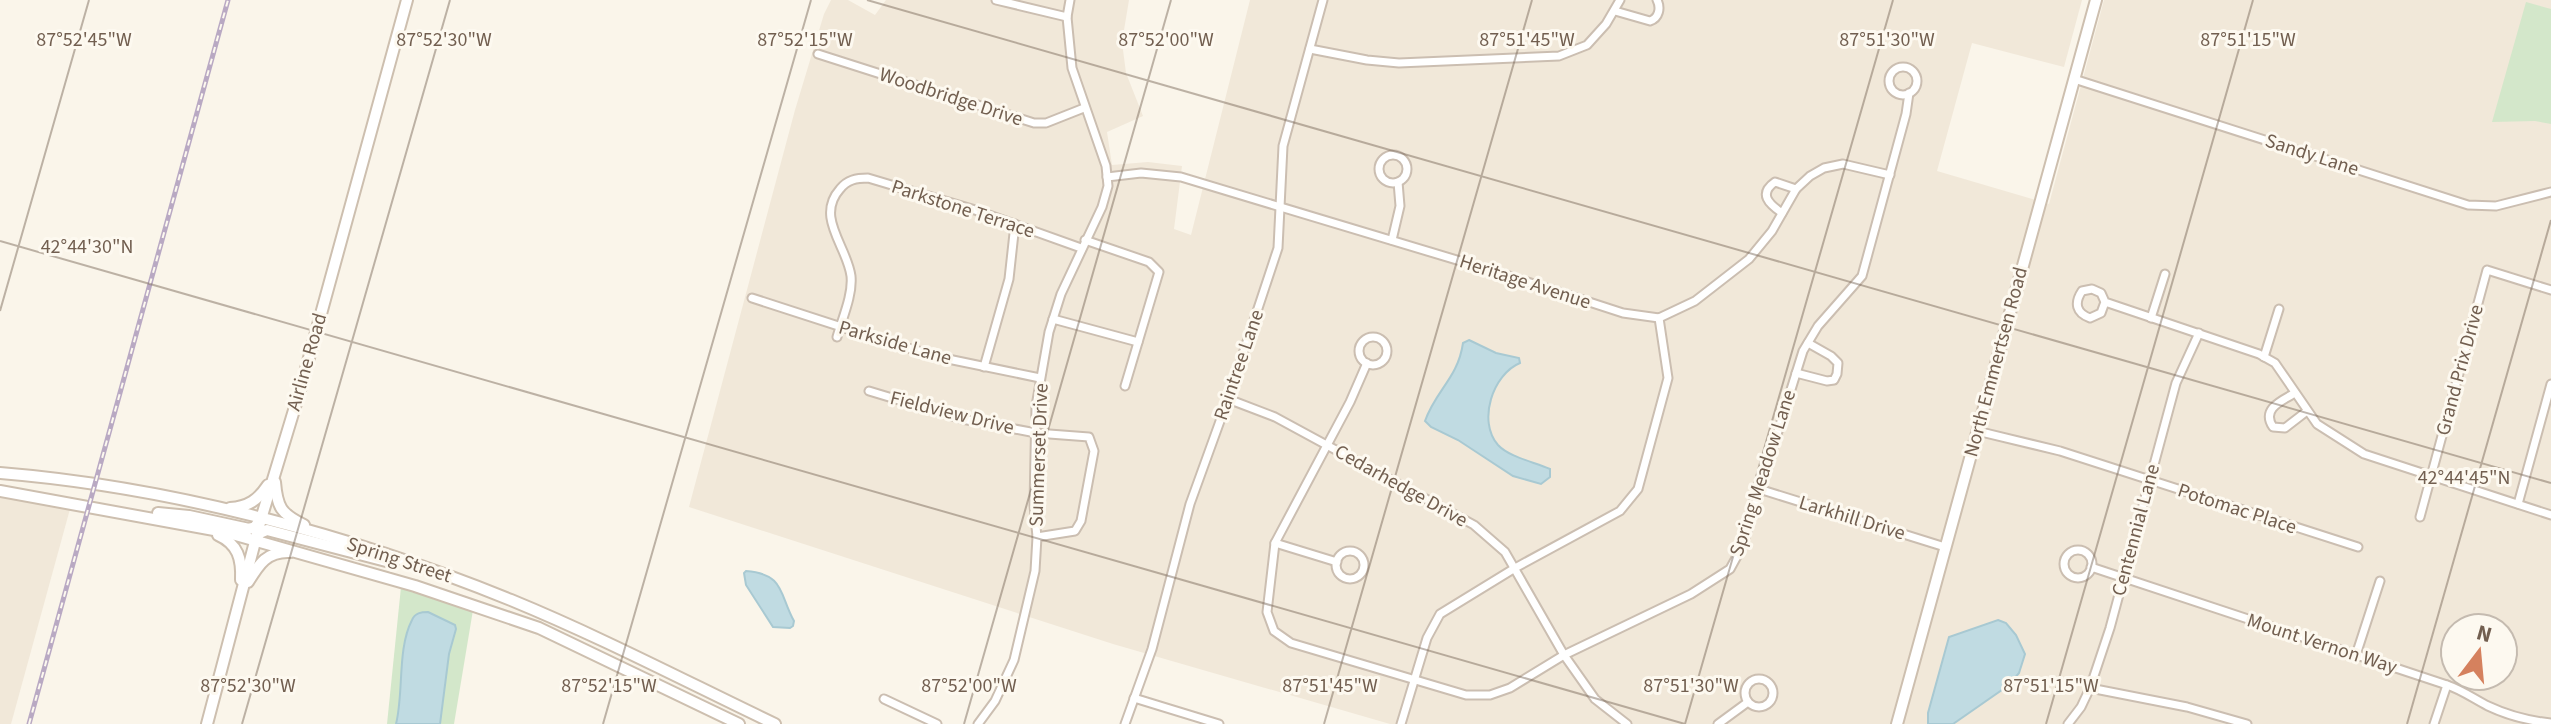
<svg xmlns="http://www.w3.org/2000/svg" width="2551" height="724" font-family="'Source Sans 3',sans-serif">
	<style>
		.residential { fill: #f1e8d9; fill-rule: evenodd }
		.green { fill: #d3e7ca }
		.water { fill: #c0dbe2; stroke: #a8c9d2; stroke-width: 2 }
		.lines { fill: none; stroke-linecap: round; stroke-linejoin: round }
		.street-casing { stroke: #cbbeb1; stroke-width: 11 }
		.secondary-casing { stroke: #cdbfaf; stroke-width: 14 }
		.street { stroke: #fff; stroke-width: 7 }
		.secondary { stroke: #fff; stroke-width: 10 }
		.rail-casing { stroke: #b9a9c3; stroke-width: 5 }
		.rail { stroke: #fdf9f0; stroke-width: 2; stroke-dasharray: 6; stroke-linecap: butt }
		.ticks { fill: none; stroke: #725f50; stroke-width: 2; stroke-opacity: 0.45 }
		.labels { text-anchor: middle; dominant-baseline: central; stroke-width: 6; stroke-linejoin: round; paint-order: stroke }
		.street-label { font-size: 20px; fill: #725f50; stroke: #fdf9f0 }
		.ticks-label { font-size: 20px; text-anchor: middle; fill: #725f50; stroke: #fdf9f0; stroke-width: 6; stroke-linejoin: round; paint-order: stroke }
	</style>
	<rect width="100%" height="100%" fill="#faf5ea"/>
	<g class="residential">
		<path d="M831,0H848L875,15L886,0H1129L1122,42L1126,73L1143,116L1107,132L1112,165L1148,162L1182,166L1174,229L1191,235L1250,0H2082L2064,67L1972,43L1937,171L2049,204L2104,0H2551V724H1390L1113,644L689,507L795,110L824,14ZM2455,628H2503V676H2455Z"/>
		<polygon points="0,494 70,509 11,724 0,724"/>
	</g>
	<g class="green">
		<polygon points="2526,2 2551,9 2551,124 2535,121 2492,122"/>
		<polygon points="401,587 473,610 454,724 387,724"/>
	</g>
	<g class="water">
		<path d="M1469,340L1496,353L1519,358L1520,363C1493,374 1477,421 1498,445C1509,457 1534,462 1550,469V477L1541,484L1513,476L1458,440L1431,427L1425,421C1436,390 1458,378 1463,343Z"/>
		<path d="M746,571C785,574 779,594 794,621L793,626L790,628L773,627L746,585L744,573Z"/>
		<path d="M428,612L455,625L456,629L449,654L440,724H396C404,692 397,649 412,620C415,613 421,612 428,612Z"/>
		<polygon points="1998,620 2006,623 2016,635 2025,654 2019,673 2009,685 1953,724 1928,724 1928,713 1949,637"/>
	</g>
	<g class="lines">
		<g class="street-casing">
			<g id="street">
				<polyline points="996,0 1067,17"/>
				<path d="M1615,11L1650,21C1659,18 1661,8 1657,0"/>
				<polyline points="1310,49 1367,60 1399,63 1559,56 1587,45 1606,24 1620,0"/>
				<polyline points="818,54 1034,123 1046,123 1084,108"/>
				<circle cx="1903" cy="81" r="14"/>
				<polyline points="2074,79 2468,205 2496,206 2551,192"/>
				<circle cx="1393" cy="169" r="14"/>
				<polyline points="1107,177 1141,173 1181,177 1500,273 1623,313 1659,318 1695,301 1749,259 1772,231 1796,189 1810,176 1824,168 1843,164 1890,175"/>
				<path d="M1782,213C1769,204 1758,194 1775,182L1796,189"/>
				<polyline points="1085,240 1149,262 1159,272 1125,386"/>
				<polyline points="1392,240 1400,206 1398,182"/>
				<polyline points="752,298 897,345 948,359 1040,378"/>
				<path d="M2105,302L2101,313L2090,318C2076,313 2074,303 2082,291L2092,289L2101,293L2105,302L2259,354L2275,363L2317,424L2364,454L2551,515"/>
				<polyline points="2151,318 2165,274"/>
				<polyline points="1053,319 1138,342"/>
				<path d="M837,337C842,319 853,295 851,276C847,246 815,217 840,189C847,180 856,178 868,178L972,209L1081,248"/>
				<circle cx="1373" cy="351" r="14"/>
				<polyline points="2264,357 2279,309"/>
				<polyline points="1367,363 1350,402 1275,543 1267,612 1274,631 1291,643 1466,695 1490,695 1510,688 1564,655 1691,594 1730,569 1742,547 1803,351 1818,326 1862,276 1906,114 1909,93"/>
				<polyline points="984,367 1009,279 1015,224"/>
				<polyline points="1796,373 1827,381 1834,380 1837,374 1838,363 1831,356 1808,343"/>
				<polyline points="869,391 962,419 1036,433 1089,437 1094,451 1081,521 1075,531 1037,537"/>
				<path d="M2295,393C2281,401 2261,409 2273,427L2285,428L2307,411"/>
				<polyline points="1228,399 1275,417 1474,525 1505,552 1564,655 1595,699 1627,724"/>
				<polyline points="1977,431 2060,451 2358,547"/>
				<polyline points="1759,489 1945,547"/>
				<polyline points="2518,504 2551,384"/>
				<polyline points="2420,517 2487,270 2551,290"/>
				<polyline points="1275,543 1337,562"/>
				<circle cx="2078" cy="564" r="14"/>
				<circle cx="1350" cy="565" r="14"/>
				<path d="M2091,567L2447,685C2462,690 2474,699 2488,706C2507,715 2530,721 2551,723"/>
				<polyline points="2356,655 2380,581"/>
				<circle cx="1759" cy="693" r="14"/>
				<polyline points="2090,688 2187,707 2247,724"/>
				<polyline points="1134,698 1219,724"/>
				<polyline points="884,699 937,724"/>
				<polyline points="978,724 995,701 1014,660 1035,571 1037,537 1034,505 1036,406 1049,332 1061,294 1102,207 1108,186 1106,166 1072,68 1067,17 1070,0"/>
				<polyline points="1125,724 1152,649 1190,504 1228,399 1278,248 1283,146 1323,0"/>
				<polyline points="1401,724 1427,638 1440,614 1515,568 1620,511 1638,489 1668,378 1659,318"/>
				<polyline points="1718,724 1748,702"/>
				<polyline points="2068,724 2081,707 2090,688 2110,628 2176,383 2199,333"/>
				<polyline points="2434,724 2447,685"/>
			</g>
		</g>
		<g class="secondary-casing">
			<g id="secondary">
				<path d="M0,473C172,487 351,535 511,600C601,637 687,682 775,724"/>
				<path d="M275,482C277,507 281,514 304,525"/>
				<polyline points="0,491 225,532 415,586 539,628 739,724"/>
				<path d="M230,508C248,507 258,500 268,485"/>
				<polyline points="158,513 189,516 249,529 255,527 260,520"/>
				<path d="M218,535C238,544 242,559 241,580"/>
				<polyline points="257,537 260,533 267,530 386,561"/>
				<path d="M248,582C259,564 267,551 290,552"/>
				<polyline points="207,724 261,519 301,387 407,0"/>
				<polyline points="1897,724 2096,0"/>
			</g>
		</g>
		<use href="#street" class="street"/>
		<use href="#secondary" class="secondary"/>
		<g class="rail-casing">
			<polyline id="rail" points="29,724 228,0"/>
		</g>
		<use href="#rail" class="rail"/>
	</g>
	<path class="ticks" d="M867,0L2551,483M0,241L1685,724M0,311L89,0M242,724L450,0M603,724L811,0M964,724L1171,0M1324,724L1532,0M1685,724L1893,0M2046,724L2253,0M2407,724L2551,220"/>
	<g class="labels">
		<g class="street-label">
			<text transform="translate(951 97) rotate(18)">Woodbridge Drive</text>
			<text transform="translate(2312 155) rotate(18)">Sandy Lane</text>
			<text transform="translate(963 209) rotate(18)">Parkstone Terrace</text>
			<text transform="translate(1525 282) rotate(18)">Heritage Avenue</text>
			<text transform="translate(895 343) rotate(16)">Parkside Lane</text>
			<text transform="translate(307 362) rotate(-74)">Airline Road</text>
			<text transform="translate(1996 362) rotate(-75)">North Emmertsen Road</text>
			<text transform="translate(1239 365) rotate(-71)">Raintree Lane</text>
			<text transform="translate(2460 370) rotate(-75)">Grand Prix Drive</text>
			<text transform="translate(952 413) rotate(14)">Fieldview Drive</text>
			<text transform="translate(1039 455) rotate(-88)">Summerset Drive</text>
			<text transform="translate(1763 473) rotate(-72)">Spring Meadow Lane</text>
			<text transform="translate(1401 486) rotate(29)">Cedarhedge Drive</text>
			<text transform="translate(2237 509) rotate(18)">Potomac Place</text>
			<text transform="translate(1852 518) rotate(17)">Larkhill Drive</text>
			<text transform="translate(2136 530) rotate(-75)">Centennial Lane</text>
			<text transform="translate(399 560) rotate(18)">Spring Street</text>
			<text transform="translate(2322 644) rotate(18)">Mount Vernon Way</text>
		</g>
	</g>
	<g class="ticks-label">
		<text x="84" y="46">87°52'45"W</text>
		<text x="444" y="46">87°52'30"W</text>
		<text x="805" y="46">87°52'15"W</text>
		<text x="1166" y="46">87°52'00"W</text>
		<text x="1527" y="46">87°51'45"W</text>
		<text x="1887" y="46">87°51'30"W</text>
		<text x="2248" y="46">87°51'15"W</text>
		<text x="87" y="253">42°44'30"N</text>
		<text x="2464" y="484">42°44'45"N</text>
		<text x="248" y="692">87°52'30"W</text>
		<text x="609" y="692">87°52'15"W</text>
		<text x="969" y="692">87°52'00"W</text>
		<text x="1330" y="692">87°51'45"W</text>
		<text x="1691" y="692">87°51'30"W</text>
		<text x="2051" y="692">87°51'15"W</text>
	</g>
	<g transform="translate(2479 652) rotate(16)"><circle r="38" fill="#fdf9f0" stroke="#c5bbb0" stroke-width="2"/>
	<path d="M0-6L14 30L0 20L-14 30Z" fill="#d5815e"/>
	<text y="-12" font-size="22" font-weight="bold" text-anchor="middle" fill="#725f50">N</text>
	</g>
</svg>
